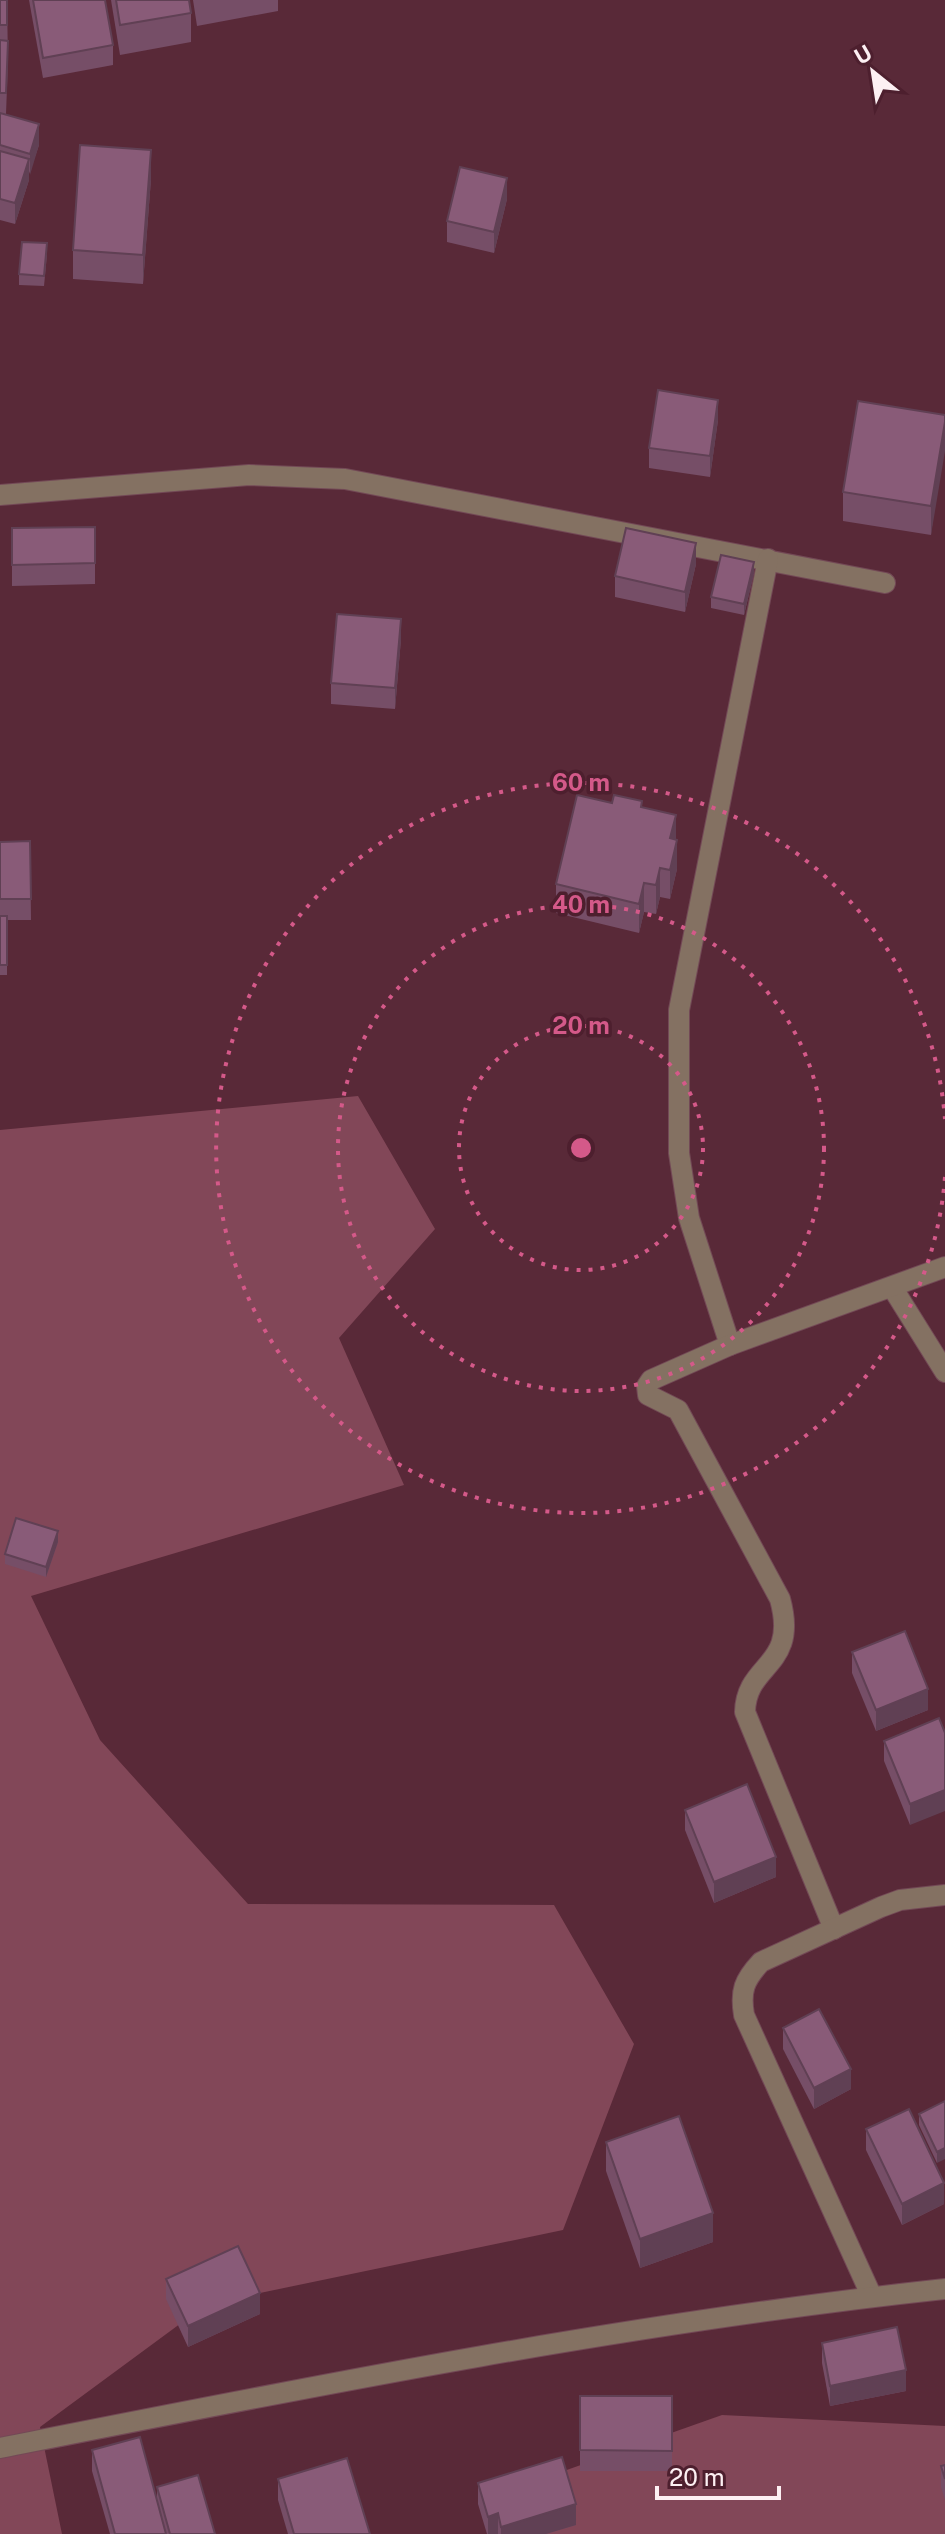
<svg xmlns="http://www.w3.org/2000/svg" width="945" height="2534" font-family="'Public Sans',sans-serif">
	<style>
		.green { fill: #824758 }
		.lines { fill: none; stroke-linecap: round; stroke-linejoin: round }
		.minor-casing { stroke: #734956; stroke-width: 22 }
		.minor { stroke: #847162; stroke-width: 20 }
		.wall { fill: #764e67 }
		.shaded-wall { fill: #604054 }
		.building { fill: #895b78; stroke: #604054; stroke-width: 2 }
		.ring { fill: none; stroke: #d45989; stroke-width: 4; stroke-dasharray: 4 8 }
		.centre { fill: #d45989; stroke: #4d1f2e; stroke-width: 4 }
		.ring-label { font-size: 24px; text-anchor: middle; font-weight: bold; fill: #d45989; stroke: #4d1f2e; stroke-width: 7; stroke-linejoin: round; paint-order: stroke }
	</style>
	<rect width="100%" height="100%" fill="#592938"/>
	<g class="green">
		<polygon points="358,1096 435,1229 339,1338 404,1485 31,1596 100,1740 248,1904 554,1905 634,2044 563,2230 207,2304 40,2427 62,2534 0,2534 0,1130"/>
		<polygon points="722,2415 945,2426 945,2534 517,2534 513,2489"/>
	</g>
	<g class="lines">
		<g class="minor-casing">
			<g id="minor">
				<polyline points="0,495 249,475 345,479 885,583"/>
				<polyline points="892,1287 945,1372"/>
				<polyline points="730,1345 689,1218 679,1153 679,1010 768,559"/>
				<path d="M834,1929L745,1712C746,1662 799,1668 780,1599L678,1410L648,1395L647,1386L651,1380L730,1345L945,1267"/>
				<path d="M872,2297L744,2015C740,1991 744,1980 761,1962L881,1907L900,1900L945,1895"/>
				<path d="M0,2448C313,2386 628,2323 945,2289"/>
			</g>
		</g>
		<use href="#minor" class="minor"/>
	</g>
	<g class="wall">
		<polygon points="0,0 7,0 8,61 6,114 3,114 39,145 29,174 29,180 15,224 0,220"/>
		<polygon points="29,0 105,0 113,45 113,65 43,78"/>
		<polygon points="111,0 189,0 191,13 191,42 120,55"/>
		<polygon points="193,0 278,0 278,11 197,26"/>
		<polygon points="151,179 143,284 73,279 73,250"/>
		<polygon points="507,199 494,253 447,242 447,221"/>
		<polygon points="47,254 44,286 19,285 19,274"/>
		<polygon points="945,415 931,535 843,521 843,492"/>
		<polygon points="718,420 710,477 649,468 649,448"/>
		<polygon points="95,527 95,584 12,586 12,528"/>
		<polygon points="696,564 685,612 615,597 615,576"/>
		<polygon points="754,573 744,615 711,608 711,597"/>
		<polygon points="401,639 395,709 331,704 331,683"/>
		<polygon points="612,803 642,807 676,839 677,869 670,899 660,897 656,914 644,912 639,933 556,913 556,884"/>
		<polygon points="30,841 31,920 7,920 7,975 0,975 0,842"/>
		<polygon points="58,1542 46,1577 5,1564 5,1554"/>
		<polygon points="852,1652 928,1710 876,1731 852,1673"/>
		<polygon points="939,1718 910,1825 884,1761 884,1741"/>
		<polygon points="685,1810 776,1877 714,1903 685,1830"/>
		<polygon points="783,2028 851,2089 814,2109 783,2049"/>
		<polygon points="945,2101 937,2163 919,2125 919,2114"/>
		<polygon points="866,2129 944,2204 902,2225 866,2150"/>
		<polygon points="606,2142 713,2242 640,2268 606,2171"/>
		<polygon points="166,2279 260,2314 188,2347 166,2299"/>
		<polygon points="822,2343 906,2391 830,2406 822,2363"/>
		<rect x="580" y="2396" width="92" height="75"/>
		<polygon points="92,2450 157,2499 157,2487 215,2534 110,2534 92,2471"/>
		<polygon points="945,2465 945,2500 941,2487 941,2466"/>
		<polygon points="278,2479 370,2534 288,2534 278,2500"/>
		<polygon points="478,2483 576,2525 546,2534 487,2534 478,2504"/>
	</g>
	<g class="shaded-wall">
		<polygon points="39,124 39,145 30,175 30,154"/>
		<polygon points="151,150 151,179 143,284 143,255"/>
		<polygon points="29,159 29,180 15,224 15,203"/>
		<polygon points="507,178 507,199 494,253 494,232"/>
		<polygon points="718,400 718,420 710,477 710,456"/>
		<polygon points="945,422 945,451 931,535 931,506"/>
		<polygon points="696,543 696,564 685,612 685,592"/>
		<polygon points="754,562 754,573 744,615 744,604"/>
		<polygon points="401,619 401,639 395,709 395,688"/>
		<polygon points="676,815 676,844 670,838"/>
		<polygon points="677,840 677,869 670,899 670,870"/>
		<polygon points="660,868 660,897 656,914 656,885"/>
		<polygon points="644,883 644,912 639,933 639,904"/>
		<polygon points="58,1531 58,1542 46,1577 46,1567"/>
		<polygon points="928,1689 928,1710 876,1731 876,1710"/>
		<polygon points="945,1790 945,1811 910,1825 910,1804"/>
		<polygon points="776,1857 776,1877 714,1903 714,1882"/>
		<polygon points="851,2069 851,2089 814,2109 814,2088"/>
		<polygon points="945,2148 945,2159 937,2163 937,2152"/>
		<polygon points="944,2183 944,2204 902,2225 902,2204"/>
		<polygon points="713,2213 713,2242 640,2268 640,2239"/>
		<polygon points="260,2293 260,2314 188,2347 188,2326"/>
		<polygon points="906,2370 906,2391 830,2406 830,2386"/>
		<polygon points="576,2504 576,2525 546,2534 501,2534 501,2527"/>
		<polygon points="498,2513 498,2534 488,2534 488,2517"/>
	</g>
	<g class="building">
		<rect x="0" y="0" width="7" height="25"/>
		<polygon points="33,0 105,0 113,45 43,58"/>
		<polygon points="116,0 189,0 191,13 120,25"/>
		<polygon points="0,40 8,41 6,93 0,93"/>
		<polygon points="0,113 39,124 30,154 0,145"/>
		<polygon points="80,145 151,150 143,255 73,250"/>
		<polygon points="0,151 29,159 15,203 0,199"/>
		<polygon points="460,167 507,178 494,232 447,221"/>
		<polygon points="22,242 47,243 44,276 19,274"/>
		<polygon points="658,390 718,400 710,456 649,448"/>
		<polygon points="858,401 945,415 945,422 931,506 843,492"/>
		<polygon points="95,527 95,563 12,565 12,528"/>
		<polygon points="626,528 696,543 685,592 615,576"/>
		<polygon points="721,555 754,562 744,604 711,597"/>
		<polygon points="337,614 401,619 395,688 331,683"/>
		<polygon points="577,795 612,803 614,795 642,801 641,807 676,815 670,838 677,840 670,870 660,868 656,885 644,883 639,904 556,884"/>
		<polygon points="30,841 31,899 0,899 0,842"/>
		<rect x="0" y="916" width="7" height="49"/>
		<polygon points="16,1518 58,1531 46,1567 5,1554"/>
		<polygon points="905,1631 928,1689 876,1710 852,1652"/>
		<polygon points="939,1718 945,1733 945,1790 910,1804 884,1741"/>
		<polygon points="747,1784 776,1857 714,1882 685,1810"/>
		<polygon points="819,2009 851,2069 814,2088 783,2028"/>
		<polygon points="945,2101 945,2148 937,2152 919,2114"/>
		<polygon points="909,2109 944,2183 902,2204 866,2129"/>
		<polygon points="679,2116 713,2213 640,2239 606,2142"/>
		<polygon points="238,2246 260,2293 188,2326 166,2279"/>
		<polygon points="897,2327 906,2370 830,2386 822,2343"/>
		<polygon points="580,2396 672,2396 672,2451 580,2450"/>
		<polygon points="140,2437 166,2534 115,2534 92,2450"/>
		<polygon points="562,2457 576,2504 501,2527 498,2513 488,2517 478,2483"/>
		<polygon points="347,2458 370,2534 294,2534 278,2479"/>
		<polygon points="945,2465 945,2479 941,2466"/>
		<polygon points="198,2475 215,2534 170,2534 157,2487"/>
	</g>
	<g class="ring">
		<circle cx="581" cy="1148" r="122"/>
		<circle cx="581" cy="1148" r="243"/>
		<path d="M945 1177A365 365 0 1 1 945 1119"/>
	</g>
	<circle cx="581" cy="1148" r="12" class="centre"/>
	<g class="ring-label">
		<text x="581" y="791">60 m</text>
		<text x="581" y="913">40 m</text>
		<text x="581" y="1034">20 m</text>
	</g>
	<g transform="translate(873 72) rotate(330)" stroke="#4d1f2e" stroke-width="6" paint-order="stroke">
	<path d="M0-6L14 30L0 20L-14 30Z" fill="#fdf0f3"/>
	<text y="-12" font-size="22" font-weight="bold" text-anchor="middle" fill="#fdf0f3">U</text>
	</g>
	<path d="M657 2486v12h122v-12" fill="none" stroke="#fdf0f3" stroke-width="4"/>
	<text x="669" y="2486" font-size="24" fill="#fdf0f3" stroke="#4d1f2e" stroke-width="6" paint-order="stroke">20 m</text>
</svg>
